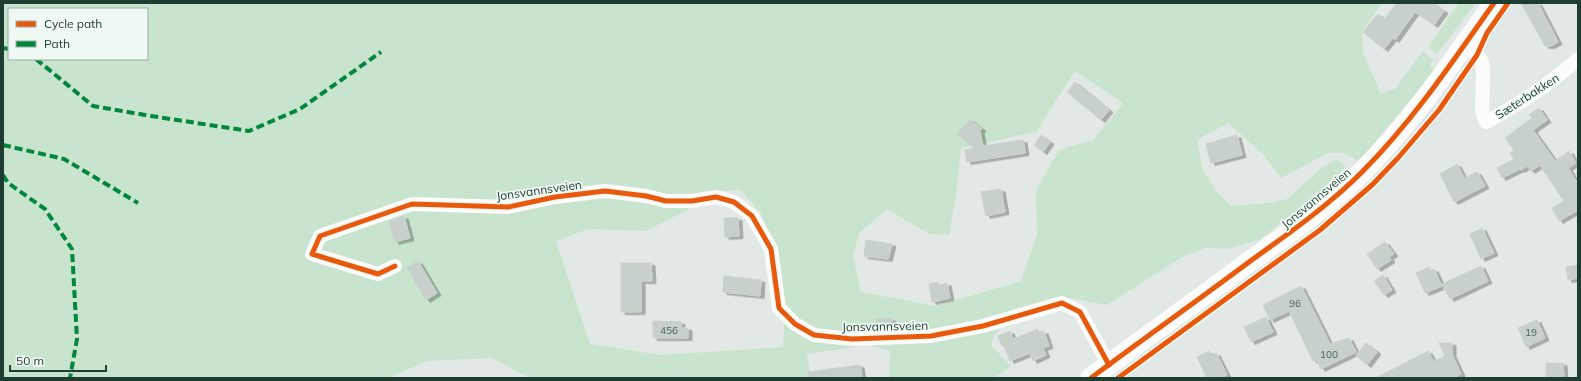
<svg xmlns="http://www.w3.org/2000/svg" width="1581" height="381" font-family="Mulish,sans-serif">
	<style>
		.green { fill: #c9e4ce; fill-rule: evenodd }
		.building { fill: #c8d0cc; stroke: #cad1ce; filter: url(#shadow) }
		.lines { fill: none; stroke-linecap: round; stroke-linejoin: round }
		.street { stroke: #fbfcfb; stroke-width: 14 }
		.secondary { stroke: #fbfcfb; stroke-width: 21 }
		.quiet { stroke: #00873e; stroke-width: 4; stroke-dasharray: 8 4; stroke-linecap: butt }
		.cycleway-casing { stroke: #eff8f2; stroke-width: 8 }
		.cycleway { stroke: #e8590c; stroke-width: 5 }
		.labels { text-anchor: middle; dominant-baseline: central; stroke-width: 3.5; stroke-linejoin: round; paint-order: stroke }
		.number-label { font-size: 10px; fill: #496258 }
		.street-label { font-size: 12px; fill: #1d3d31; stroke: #eff8f2 }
	</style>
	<defs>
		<filter id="shadow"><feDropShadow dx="4" dy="2.5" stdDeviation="0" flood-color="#0004"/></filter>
	</defs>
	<rect width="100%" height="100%" fill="#e2e8e5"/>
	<g class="green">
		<path d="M3,3H1382L1362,31L1363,53L1381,94L1388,91L1394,90L1423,51L1433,60L1430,65L1434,71L1378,139L1358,161L1344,153H1328L1281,178L1264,155L1228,123L1197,140L1203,170L1217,192L1231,206L1270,203L1287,199L1323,167L1336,159L1346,166L1333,180L1304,205L1259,240L1228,249L1205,248L1182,257L1107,305L1071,298L1010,312L993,338L991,345L1011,366L993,378H889L890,351L868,345L807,354L811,378H530L492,358L427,361L388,378H3ZM9,9H147V59H9ZM1075,71L1123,103L1093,140L1059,150L1036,191L1037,235L1021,281L936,306L861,292L853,256L859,233L887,209L929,234L949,235L956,194L961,148L1036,132ZM741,190L761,214L781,267L785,306L783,347L661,355L590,344L556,241L588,229L646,231L687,210L716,191Z"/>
		<polygon points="1459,3 1476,3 1437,54 1428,47"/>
	</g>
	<g class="building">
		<polygon points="1397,3 1433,3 1444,11 1434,25 1415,12 1395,40 1393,38 1384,49 1363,32 1378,14 1384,19"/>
		<polygon points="1521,3 1538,3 1558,42 1551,46 1545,46"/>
		<polygon points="1075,82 1109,110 1101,120 1067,92"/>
		<polygon points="1539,108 1547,120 1533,130 1555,161 1569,151 1576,163 1568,168 1578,184 1578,210 1559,221 1552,208 1564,201 1540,165 1531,171 1527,166 1521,170 1520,169 1502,178 1497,168 1514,159 1510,153 1514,150 1505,138 1532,118 1529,115"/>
		<polygon points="970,119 982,129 980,131 983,146 1023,140 1025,153 967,162 965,150 974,148 957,134"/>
		<polygon points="1041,135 1050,142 1043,152 1034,145"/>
		<polygon points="1237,135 1242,155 1211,163 1206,144"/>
		<polygon points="1457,164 1464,178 1477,172 1485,186 1454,202 1440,174"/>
		<polygon points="1001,189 1005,212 986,216 981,192"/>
		<polygon points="404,216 410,238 395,242 389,221"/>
		<polygon points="724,218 738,218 739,236 725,237"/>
		<polygon points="1482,228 1494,253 1481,259 1470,234"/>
		<polygon points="866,240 892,244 888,259 864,256"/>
		<polygon points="1385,242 1394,254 1389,257 1391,260 1377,269 1367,254"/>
		<polygon points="418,261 437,293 426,300 407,268"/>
		<polygon points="621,263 651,263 652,281 641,281 641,312 621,312"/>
		<polygon points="1578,265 1578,278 1568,280 1566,267"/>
		<polygon points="1481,266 1488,281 1450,299 1442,284"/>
		<polygon points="1429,267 1430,271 1434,269 1442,286 1425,293 1416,273"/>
		<polygon points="1383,275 1392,290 1384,295 1374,281"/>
		<polygon points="724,276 761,280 760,296 723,292"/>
		<polygon points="938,282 939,285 947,283 950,298 932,302 929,284"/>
		<polygon points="1301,286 1330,344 1349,338 1356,352 1321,369 1316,359 1313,361 1289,311 1270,320 1263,305"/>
		<polygon points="1266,317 1273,332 1251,342 1244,327"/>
		<polygon points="875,319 892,319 891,329 875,330"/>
		<polygon points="1537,320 1545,338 1526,347 1518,328"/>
		<polygon points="653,321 681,322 681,328 688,328 688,338 653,338"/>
		<polygon points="1038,329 1039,333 1044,331 1049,346 1043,348 1046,355 1033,361 1030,353 1010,361 1004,346 1002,346 998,336 1010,331 1013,339"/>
		<polygon points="1366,343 1377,352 1367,365 1356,355"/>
		<polygon points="1439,343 1452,343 1452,354 1461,374 1453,378 1376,378 1428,351 1434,362 1445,356"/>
		<polygon points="1209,351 1211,356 1216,353 1227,375 1220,378 1207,378 1197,357"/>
		<polygon points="1546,363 1563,363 1564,378 1546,378"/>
		<polygon points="860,365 862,378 809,378 808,372"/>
	</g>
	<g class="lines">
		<g class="street">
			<path d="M1464,45L1477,55L1482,62L1483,73L1482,111L1486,122C1520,104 1550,84 1578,59"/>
			<polyline points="395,266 378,274 312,254 320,236 412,204 508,207 555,197 605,191 646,196 666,201 692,201 716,197 734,202 752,216 771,249 779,308 795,324 814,335 852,339 931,336 983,326 1062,303 1080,312 1109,365"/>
		</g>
		<path class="secondary" d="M1091,378C1143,339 1197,301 1249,262C1288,234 1328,206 1362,172C1413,121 1453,61 1494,3"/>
		<g class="quiet">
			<polyline points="3,48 9,49"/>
			<polyline points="36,59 93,106 151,116 249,131 300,109 381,52"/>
			<polyline points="3,145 64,159 138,203"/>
			<polyline points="3,175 8,183 45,209 72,249 77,339 70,378"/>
		</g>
		<g class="cycleway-casing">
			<g id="cycleway">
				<polyline points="395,266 378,274 312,254 320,236 412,204 508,207 555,197 605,191 646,196 666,201 692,201 716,197 734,202 752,216 771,249 779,308 795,324 814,335 852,339 931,336 983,326 1062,303 1080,312 1109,365"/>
				<path d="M1091,378C1143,339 1197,301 1249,262C1288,234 1328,206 1362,172C1413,121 1453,61 1494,3"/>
				<polyline points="1118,378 1320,230 1372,185 1398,158 1439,110 1477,55 1487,33 1508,3"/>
			</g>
		</g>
		<use href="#cycleway" class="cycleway"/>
	</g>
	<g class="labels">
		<g class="number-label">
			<text x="1295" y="303">96</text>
			<text x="669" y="330">456</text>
			<text x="1531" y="332">19</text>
			<text x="1329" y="354">100</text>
		</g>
		<g class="street-label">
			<text transform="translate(1527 96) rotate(-33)">Sæterbakken</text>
			<text transform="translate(539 190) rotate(-8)">Jonsvannsveien</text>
			<text transform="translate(1316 198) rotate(-40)">Jonsvannsveien</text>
			<text transform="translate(885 326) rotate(-1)">Jonsvannsveien</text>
		</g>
	</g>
	<rect width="1581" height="381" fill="none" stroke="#1d3d31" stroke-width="8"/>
	<rect x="8" y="8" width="140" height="52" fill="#eff8f2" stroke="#9bada5"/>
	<rect x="16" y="21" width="20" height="6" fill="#e8590c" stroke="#9bada5"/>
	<text x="44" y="28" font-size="12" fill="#1d3d31">Cycle path</text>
	<rect x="16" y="41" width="20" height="6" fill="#00873e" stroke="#9bada5"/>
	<text x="44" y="48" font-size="12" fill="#1d3d31">Path</text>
	<path d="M10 365v6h96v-6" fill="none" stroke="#1d3d31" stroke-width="2"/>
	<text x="16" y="365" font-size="12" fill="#1d3d31" stroke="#eff8f2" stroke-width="3" paint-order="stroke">50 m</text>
</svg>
